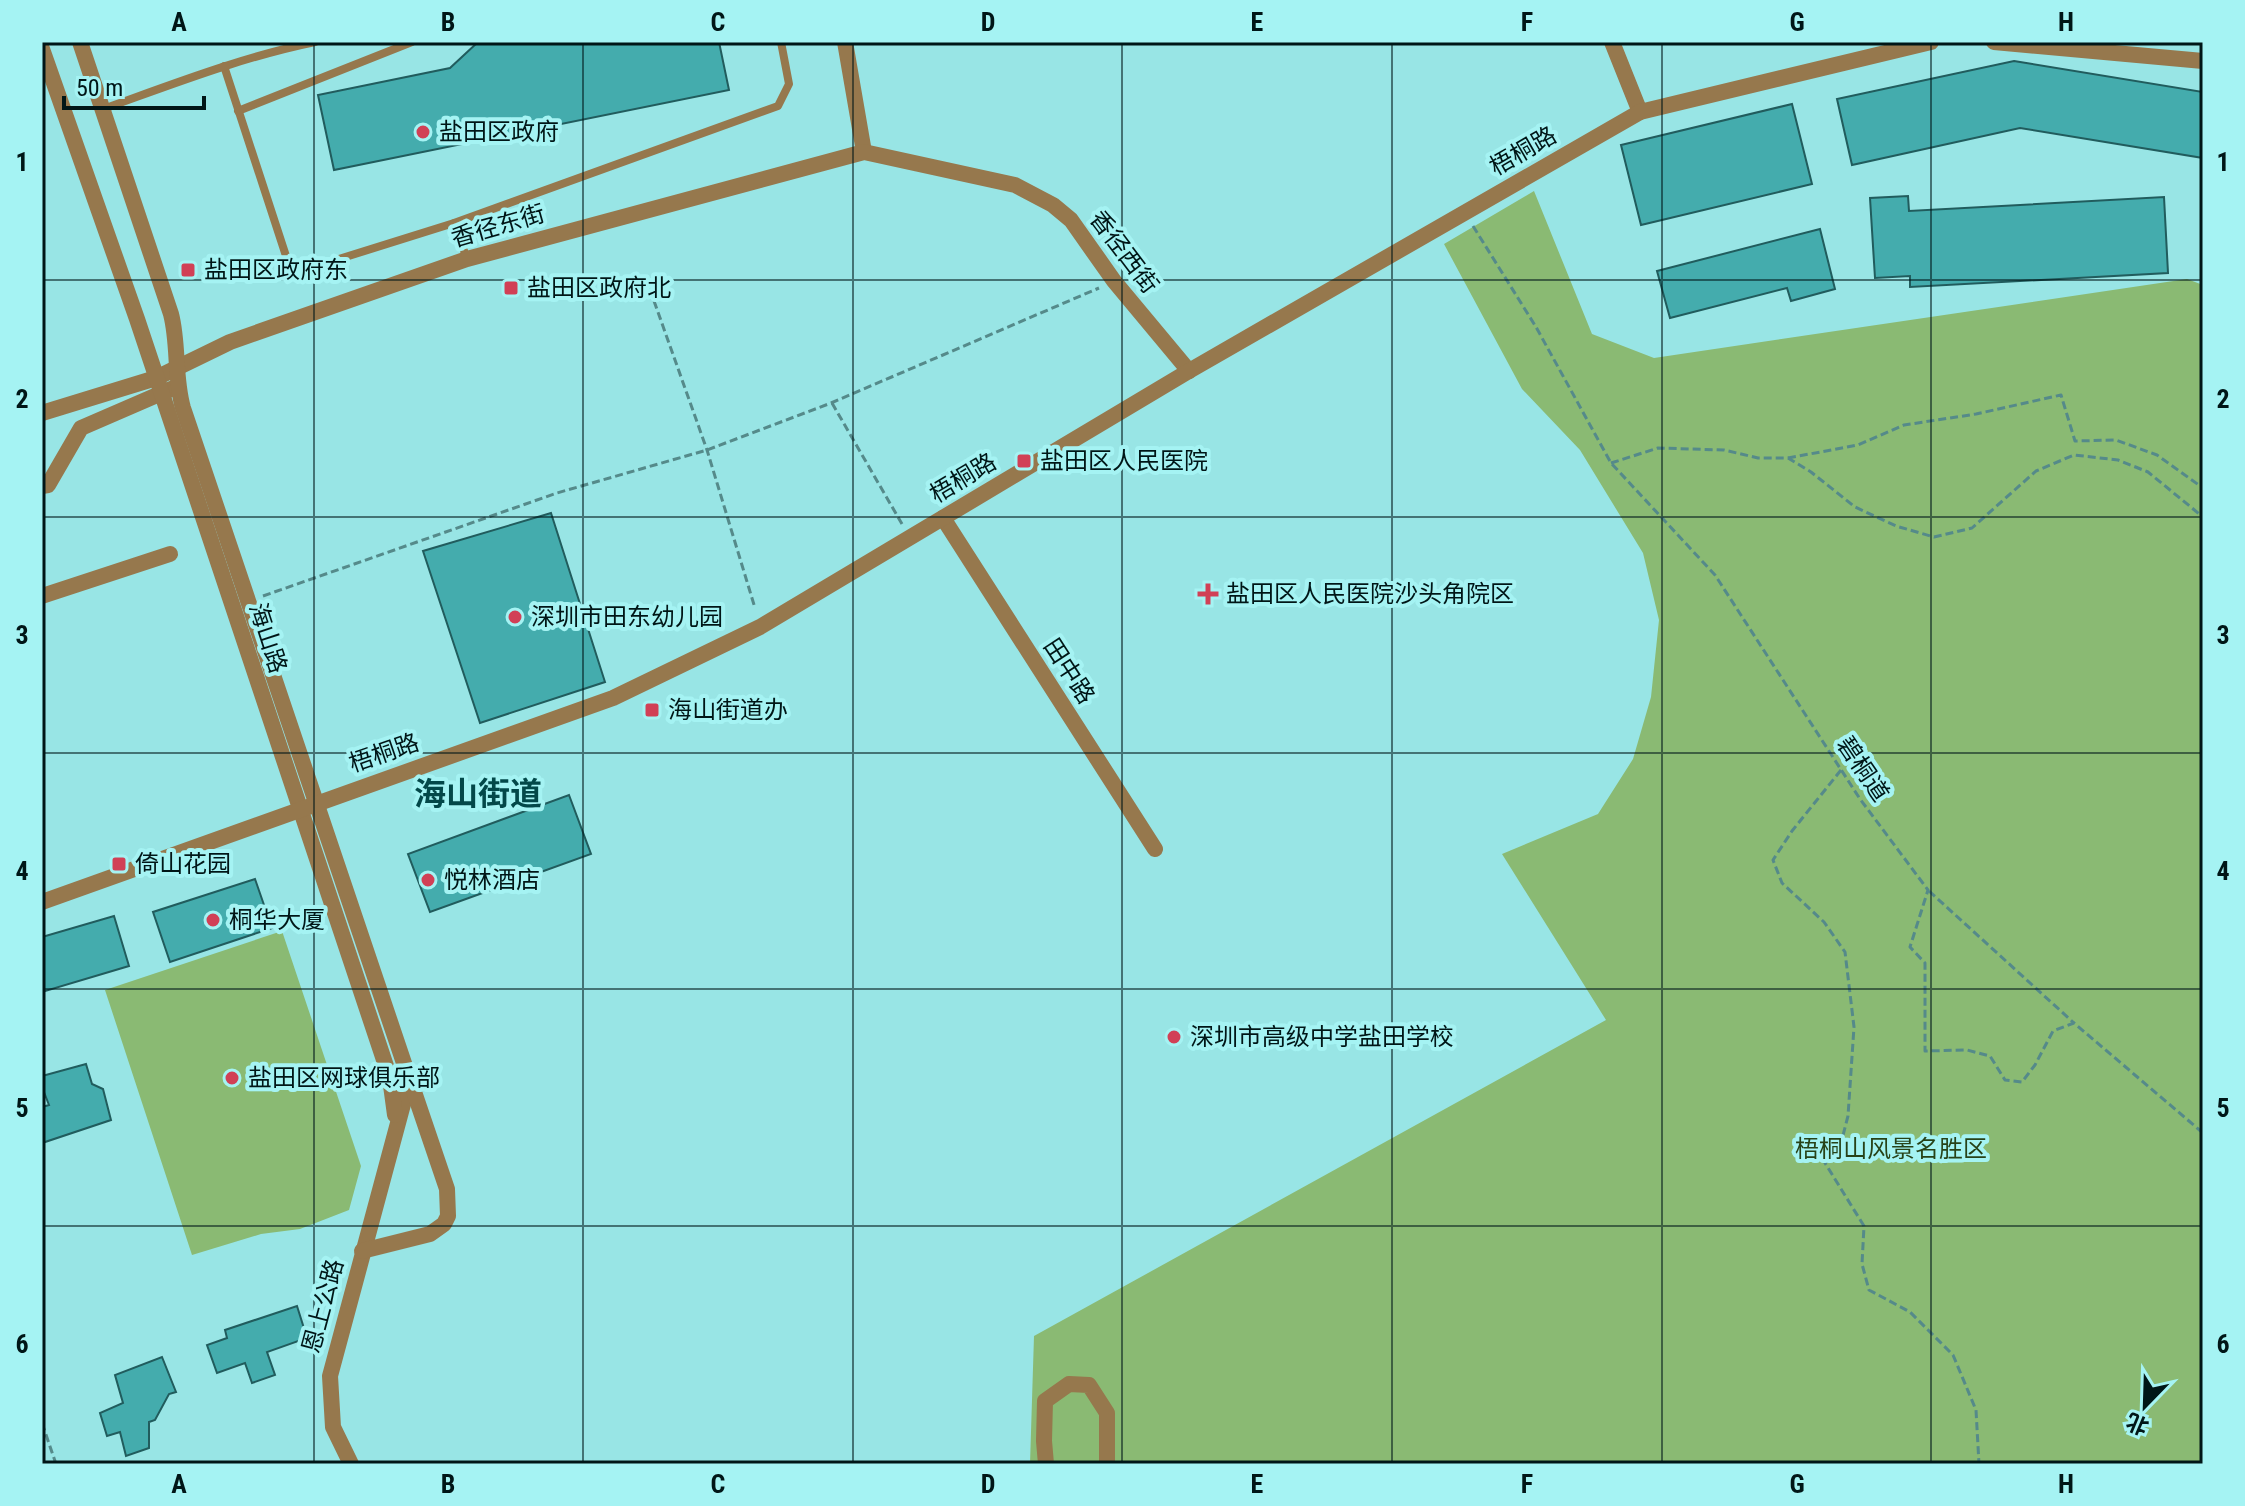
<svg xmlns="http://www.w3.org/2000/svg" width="2245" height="1506" font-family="'Roboto Condensed','Noto Sans SC',sans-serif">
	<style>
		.green { fill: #8aba73 }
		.building { fill: #44acad; stroke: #215c5d; stroke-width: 2 }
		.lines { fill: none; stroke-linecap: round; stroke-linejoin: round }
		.path { stroke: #558a8a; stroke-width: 3; stroke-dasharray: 8 4; stroke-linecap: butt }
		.service { stroke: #96784d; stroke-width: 8 }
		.minor { stroke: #96784d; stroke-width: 16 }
		.tertiary { stroke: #96784d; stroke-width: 16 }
		.grid { fill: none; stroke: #001617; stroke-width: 2; stroke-opacity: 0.55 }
		.poi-dot { fill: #d14056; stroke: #a5f3f3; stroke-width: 3 }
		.labels { text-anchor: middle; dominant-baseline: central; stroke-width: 8; stroke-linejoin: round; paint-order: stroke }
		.poi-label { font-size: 24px; fill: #001617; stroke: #a5f3f3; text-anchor: start }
		.street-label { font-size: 24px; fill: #001617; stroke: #a5f3f3 }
		.park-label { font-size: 24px; fill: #274218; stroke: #a5f3f3 }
		.district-label { font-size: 32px; font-weight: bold; fill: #034849; stroke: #a5f3f3 }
		.neatline { fill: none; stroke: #001617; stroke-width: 3 }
		.grid-label { font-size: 26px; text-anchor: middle; font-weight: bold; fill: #001617 }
	</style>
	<rect width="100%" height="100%" fill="#98e5e5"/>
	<g class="green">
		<polygon points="1534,191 1592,334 1654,358 2187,279 2203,285 2203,1464 1030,1464 1034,1336 1606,1020 1502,854 1598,814 1633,759 1651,697 1659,620 1643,553 1580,450 1522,389 1444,244"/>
		<polygon points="282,931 361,1166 349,1210 300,1229 261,1234 192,1255 105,990"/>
	</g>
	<g class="building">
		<polygon points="478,42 719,42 729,90 334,170 318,95 450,68"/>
		<polygon points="2014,61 2203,92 2203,158 2020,128 1852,165 1837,99"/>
		<polygon points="1792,104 1812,184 1641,225 1621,145"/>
		<polygon points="1908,196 1909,211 2164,197 2168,273 1910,287 1910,276 1875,278 1870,198"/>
		<polygon points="1820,229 1835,289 1791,301 1787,288 1670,318 1657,271"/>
		<polygon points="551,513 605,682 480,723 423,551"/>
		<polygon points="569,795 591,854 430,912 408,854"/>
		<polygon points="255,879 272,928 170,962 153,912"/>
		<polygon points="114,916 129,966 42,992 42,937"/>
		<polygon points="86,1064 92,1084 103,1089 111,1120 42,1143 42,1107 49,1105 42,1087 42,1076"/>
		<polygon points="297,1306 307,1338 267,1352 275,1375 252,1383 245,1363 217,1373 207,1345 227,1338 225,1330"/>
		<polygon points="162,1357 176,1392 169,1394 155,1420 149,1422 149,1448 126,1456 120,1432 107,1436 100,1413 123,1403 115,1375"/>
	</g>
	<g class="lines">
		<g class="path">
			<polyline points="1473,226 1536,327 1611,463 1715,575 1860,799 1928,890 1910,947 1925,963 1925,1051 1967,1050 1990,1056 2005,1080 2022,1082 2035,1065 2053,1031 2074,1023 2203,1133"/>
			<polyline points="654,301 707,450 755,608"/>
			<polyline points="832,403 902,524"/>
			<polyline points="1788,458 1858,445 1904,425 1976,414 2061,395 2075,441 2116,440 2157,455 2203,488"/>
			<polyline points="1611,463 1658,448 1724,450 1758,458 1788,458 1811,472 1855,507 1896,526 1934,537 1972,528 2036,471 2074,455 2118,460 2148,472 2203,517"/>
			<polyline points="263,596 557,493 707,450 831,403 1099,288"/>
			<polyline points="1841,770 1792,831 1773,860 1782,883 1824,922 1845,952 1854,1027 1848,1116 1841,1143 1825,1163 1864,1226 1862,1264 1869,1290 1910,1312 1953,1355 1976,1410 1979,1464"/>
			<polyline points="1929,891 2074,1023"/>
			<polyline points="42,1423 56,1464"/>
		</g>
		<g class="service">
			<polyline points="224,66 287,259 307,269 454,223 778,106 789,84 781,42"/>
			<path d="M103,109C173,84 242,57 315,42"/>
			<polyline points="238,111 412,42"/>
			<polyline points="454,223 467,259"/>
		</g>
		<g class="minor">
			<polyline points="845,42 864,152"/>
			<polyline points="1612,42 1640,112"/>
			<polyline points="42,413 156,378 230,342 467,259 864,152 1015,185 1053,205 1071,220 1114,281 1189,371"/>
			<polyline points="42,486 48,485 81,428 178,386"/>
			<polyline points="42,596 170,554"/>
		</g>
		<g class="tertiary">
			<path d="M80,42L171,314C179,345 174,377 183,408L407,1072L405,1097L330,1376L333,1427L351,1464"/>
			<polyline points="1994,42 2203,61"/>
			<polyline points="42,49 137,319 390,1078 395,1115"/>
			<polyline points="943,518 1155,849"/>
			<polyline points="42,902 613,698 760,627 1189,371 1640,112 1931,42"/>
			<polyline points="362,1251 430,1234 444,1224 448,1216 447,1189 409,1077"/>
			<polyline points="1046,1464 1044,1441 1045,1401 1069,1384 1089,1385 1107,1413 1107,1464"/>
		</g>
	</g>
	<path class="grid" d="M314,42V1464M583,42V1464M853,42V1464M1122,42V1464M1392,42V1464M1662,42V1464M1931,42V1464M42,280H2203M42,517H2203M42,753H2203M42,989H2203M42,1226H2203"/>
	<g class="poi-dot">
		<circle cx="423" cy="132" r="8"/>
		<rect x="180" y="262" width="16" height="16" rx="4"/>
		<rect x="503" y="280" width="16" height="16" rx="4"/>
		<rect x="1016" y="453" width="16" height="16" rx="4"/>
		<path d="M1204 582h8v8h8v8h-8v8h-8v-8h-8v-8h8z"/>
		<circle cx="515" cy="617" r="8"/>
		<rect x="644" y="702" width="16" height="16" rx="4"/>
		<rect x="111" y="856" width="16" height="16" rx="4"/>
		<circle cx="428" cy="880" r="8"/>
		<circle cx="213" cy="920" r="8"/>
		<circle cx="1174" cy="1037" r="8"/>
		<circle cx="232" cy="1078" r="8"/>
	</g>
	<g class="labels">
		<g class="poi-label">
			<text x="439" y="132">盐田区政府</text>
			<text x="204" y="270">盐田区政府东</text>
			<text x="527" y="288">盐田区政府北</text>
			<text x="1040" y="461">盐田区人民医院</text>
			<text x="1226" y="594">盐田区人民医院沙头角院区</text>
			<text x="531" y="617">深圳市田东幼儿园</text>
			<text x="668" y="710">海山街道办</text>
			<text x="135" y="864">倚山花园</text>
			<text x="444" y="880">悦林酒店</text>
			<text x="229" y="920">桐华大厦</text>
			<text x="1190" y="1037">深圳市高级中学盐田学校</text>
			<text x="248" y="1078">盐田区网球俱乐部</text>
		</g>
		<g class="street-label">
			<text transform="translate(1523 151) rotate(-30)">梧桐路</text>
			<text transform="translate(498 226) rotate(-16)">香径东街</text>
			<text transform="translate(1124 252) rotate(53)">香径西街</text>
			<text transform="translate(963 478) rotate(-31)">梧桐路</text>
			<text transform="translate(268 638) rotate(72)">海山路</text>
			<text transform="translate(1069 671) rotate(57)">田中路</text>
			<text transform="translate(384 753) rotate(-19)">梧桐路</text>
			<text transform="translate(1863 769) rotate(56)">碧桐道</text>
			<text transform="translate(323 1306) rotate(-75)">恩上公路</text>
		</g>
		<g class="park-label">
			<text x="1891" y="1149">梧桐山风景名胜区</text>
		</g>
		<g class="district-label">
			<text x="478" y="794">海山街道</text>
		</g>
	</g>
	<rect width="2245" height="1506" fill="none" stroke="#a5f3f3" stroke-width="88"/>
	<g transform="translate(2145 1406) rotate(203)" stroke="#a5f3f3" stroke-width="6" paint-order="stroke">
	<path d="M0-6L14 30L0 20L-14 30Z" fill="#001617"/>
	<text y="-12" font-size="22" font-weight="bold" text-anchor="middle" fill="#001617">北</text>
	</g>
	<path d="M64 96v12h140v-12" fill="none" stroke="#001617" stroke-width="4"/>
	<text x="76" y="96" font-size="24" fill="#001617" stroke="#a5f3f3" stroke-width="6" paint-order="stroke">50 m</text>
	<rect x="44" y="44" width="2157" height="1418" class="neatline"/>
	<g class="grid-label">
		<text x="179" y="31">A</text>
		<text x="448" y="31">B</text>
		<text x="718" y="31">C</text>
		<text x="988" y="31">D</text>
		<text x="1257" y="31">E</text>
		<text x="1527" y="31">F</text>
		<text x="1797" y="31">G</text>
		<text x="2066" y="31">H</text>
		<text x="22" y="171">1</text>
		<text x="2223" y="171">1</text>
		<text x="22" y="408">2</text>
		<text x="2223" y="408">2</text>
		<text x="22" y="644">3</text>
		<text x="2223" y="644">3</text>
		<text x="22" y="880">4</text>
		<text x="2223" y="880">4</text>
		<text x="22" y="1117">5</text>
		<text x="2223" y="1117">5</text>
		<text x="22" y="1353">6</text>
		<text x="2223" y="1353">6</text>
		<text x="179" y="1493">A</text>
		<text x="448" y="1493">B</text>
		<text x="718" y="1493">C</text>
		<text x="988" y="1493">D</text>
		<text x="1257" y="1493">E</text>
		<text x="1527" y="1493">F</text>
		<text x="1797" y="1493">G</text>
		<text x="2066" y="1493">H</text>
	</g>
</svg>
